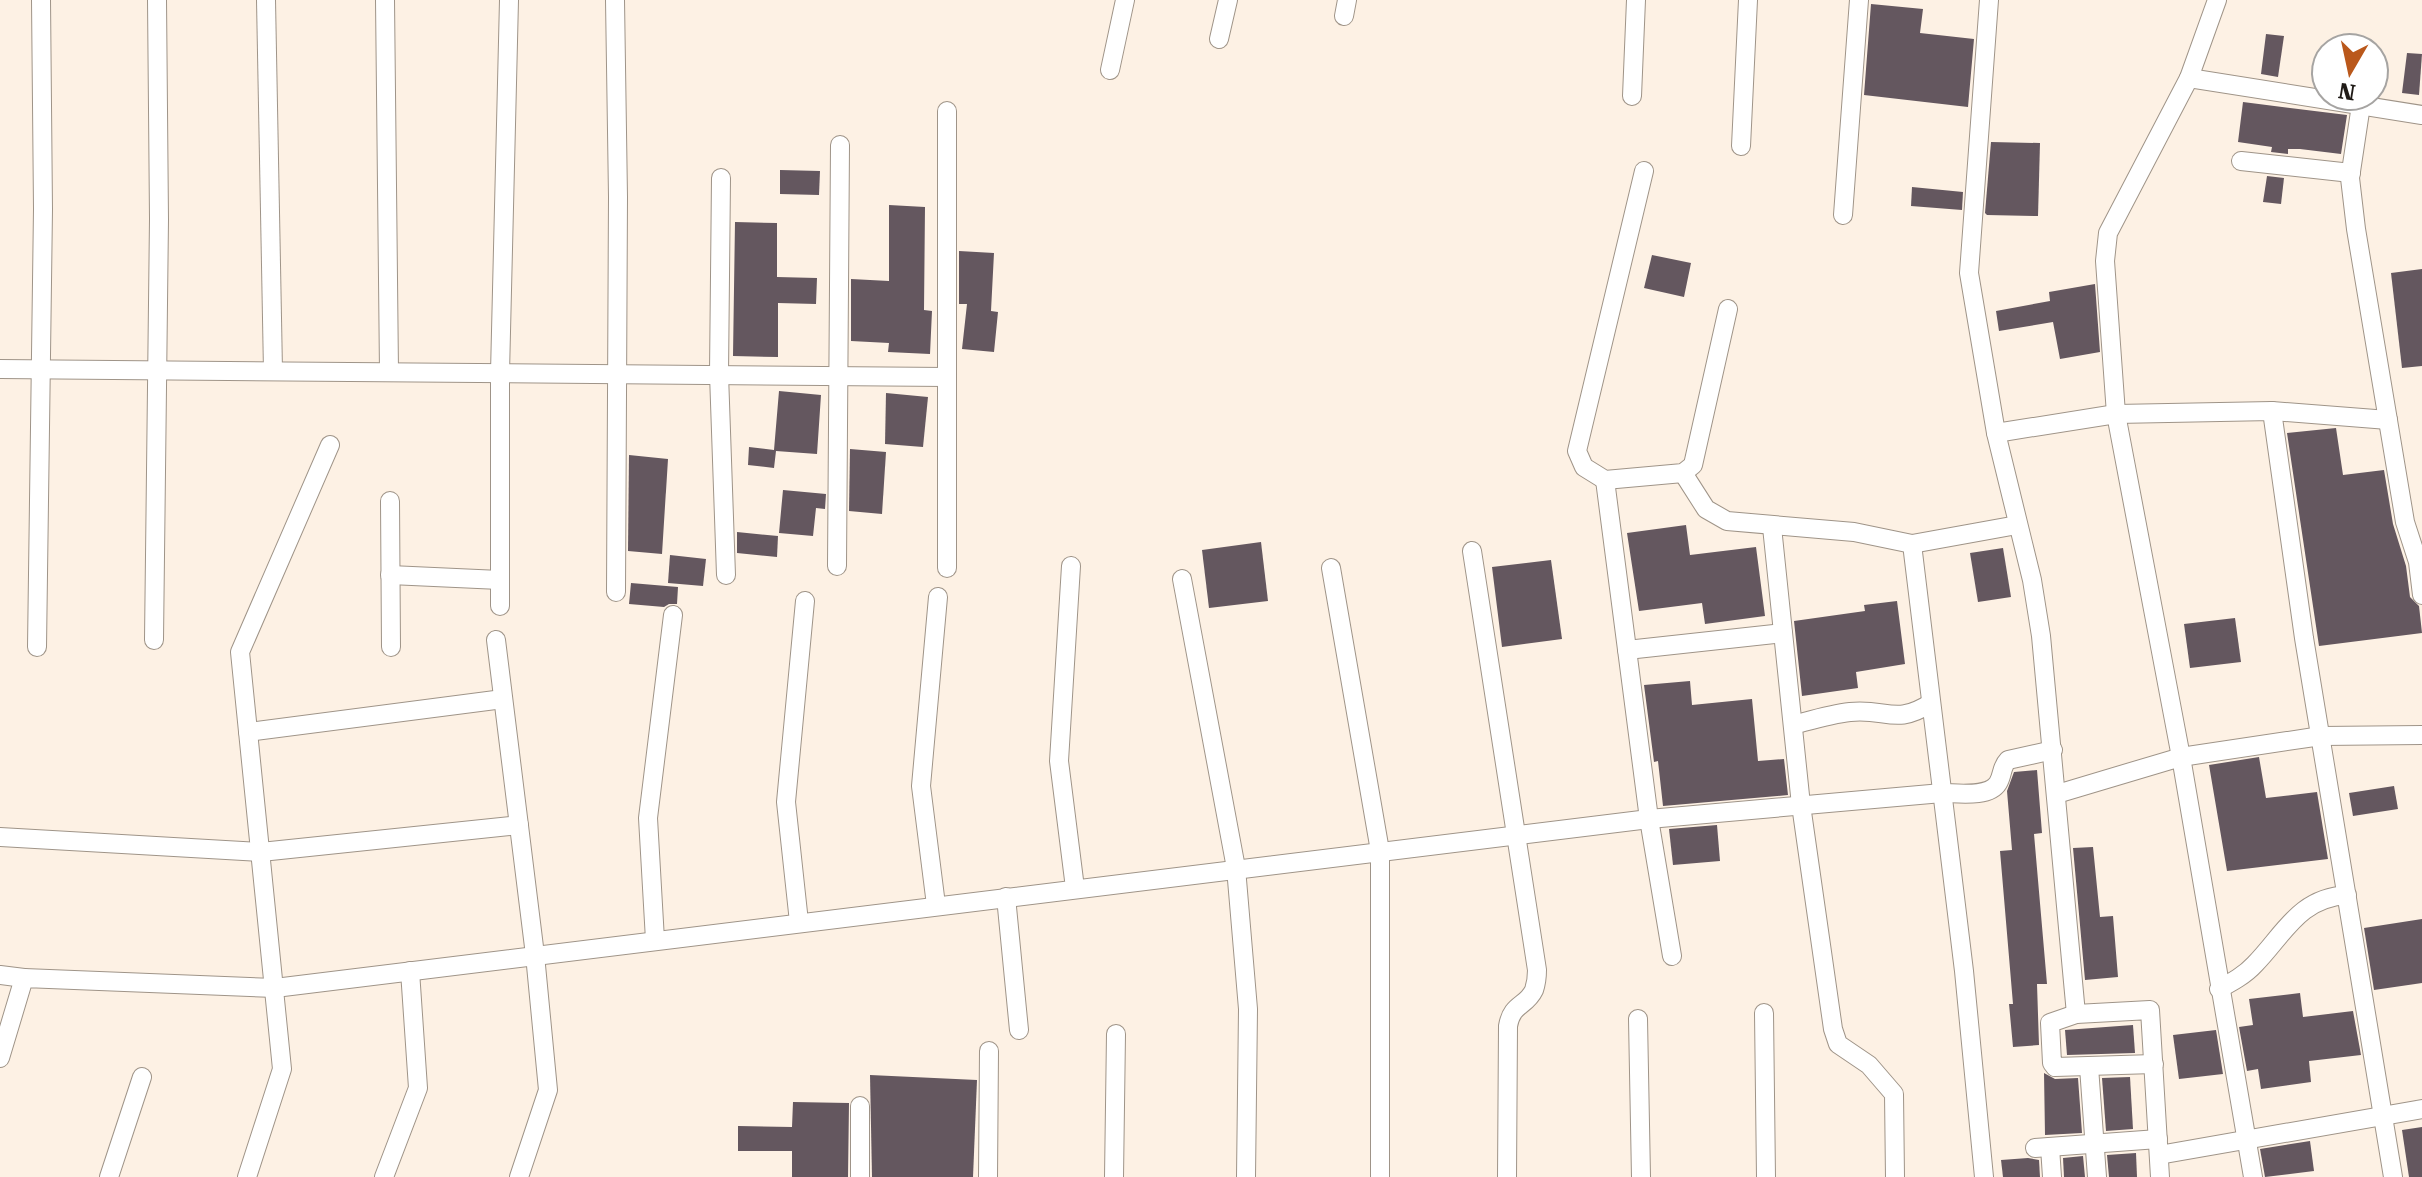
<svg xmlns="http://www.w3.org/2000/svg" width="2422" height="1177" font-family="'Roboto Serif',serif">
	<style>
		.building { fill: #64575f }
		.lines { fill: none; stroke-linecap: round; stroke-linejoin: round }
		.street-casing { stroke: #9f9488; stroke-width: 20 }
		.street { stroke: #fff; stroke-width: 18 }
	</style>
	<rect width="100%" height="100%" fill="#fdf1e4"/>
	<g class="building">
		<polygon points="1871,4 1923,9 1920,33 1974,39 1968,107 1864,95"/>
		<polygon points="2266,34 2284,36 2278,77 2261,74"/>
		<polygon points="2407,53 2422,54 2419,95 2402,93"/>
		<polygon points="2243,102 2347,115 2341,154 2300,149 2288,149 2288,154 2271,152 2272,147 2238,142"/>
		<polygon points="1991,142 2040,143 2038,216 1987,215 1985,213"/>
		<polygon points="780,170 820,171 819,195 780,194"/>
		<polygon points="2267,176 2284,178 2281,204 2263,202"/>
		<polygon points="1912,187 1963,192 1962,210 1911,206"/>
		<polygon points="889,205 925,207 924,310 932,311 930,354 888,352 889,343 851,341 851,279 889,281"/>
		<polygon points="735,222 777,223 777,277 817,278 816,304 778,303 778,357 733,356"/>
		<polygon points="959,251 994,253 991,311 998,312 994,352 962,349 967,304 959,304"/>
		<polygon points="1652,255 1691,263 1684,297 1644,288"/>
		<polygon points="2422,269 2422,366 2402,368 2391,273"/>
		<polygon points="2095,284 2100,352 2060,359 2053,322 1999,331 1996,311 2050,301 2049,292"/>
		<polygon points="779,391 821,395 817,454 776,451 774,468 748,465 749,447 774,450"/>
		<polygon points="886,393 928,397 923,447 885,444"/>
		<polygon points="2336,428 2343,475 2384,470 2393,524 2406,566 2410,597 2419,606 2422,633 2319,646 2287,433"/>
		<polygon points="850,449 886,452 882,514 849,511"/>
		<polygon points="629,455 668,459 662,554 628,551"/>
		<polygon points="783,490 826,494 825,509 816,508 813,536 779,533"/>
		<polygon points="1686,525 1690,555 1756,547 1765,616 1705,624 1702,603 1639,611 1627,533"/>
		<polygon points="737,532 778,536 777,557 737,553"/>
		<polygon points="1261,542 1268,601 1209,608 1202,550"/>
		<polygon points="2003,548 2011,597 1978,602 1970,553"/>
		<polygon points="670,555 706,559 703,586 668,583"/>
		<polygon points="1551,560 1562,639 1502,647 1492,567"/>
		<polygon points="631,583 678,587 677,604 669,604 664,607 629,604"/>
		<polygon points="1897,601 1905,664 1856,672 1858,688 1802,696 1794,621 1865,611 1864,605"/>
		<polygon points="2235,618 2241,662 2190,668 2184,624"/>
		<polygon points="1690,681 1692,705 1752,699 1758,761 1784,759 1788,795 1663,806 1658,761 1654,762 1644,685"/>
		<polygon points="2259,757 2266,798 2317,792 2328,859 2227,871 2209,765"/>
		<polygon points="2037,770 2042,833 2034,834 2047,984 2037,984 2039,1045 2013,1047 2009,1004 2013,1004 2000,851 2012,850 2007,791 2014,772"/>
		<polygon points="2394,786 2398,809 2353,816 2349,793"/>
		<polygon points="1717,825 1720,861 1673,865 1669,829"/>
		<polygon points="2093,847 2100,917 2113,916 2118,977 2085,980 2073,848"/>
		<polygon points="2422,919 2422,983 2374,990 2364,928"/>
		<polygon points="2300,993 2303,1017 2353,1011 2361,1055 2309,1061 2311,1082 2261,1089 2258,1069 2247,1071 2239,1027 2253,1025 2249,999"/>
		<polygon points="2133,1025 2135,1053 2067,1055 2065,1030"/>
		<polygon points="2216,1030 2223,1074 2179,1079 2173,1035"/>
		<polygon points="2044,1073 2055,1079 2078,1078 2082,1133 2045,1135"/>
		<polygon points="870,1075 977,1080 973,1177 872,1177"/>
		<polygon points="2130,1077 2133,1129 2106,1131 2102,1078"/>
		<polygon points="793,1102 849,1103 848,1177 792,1177 792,1151 738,1151 738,1126 792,1127"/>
		<polygon points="2422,1127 2422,1177 2409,1177 2402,1130"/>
		<polygon points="2310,1141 2314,1171 2265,1177 2260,1149"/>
		<polygon points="2136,1153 2137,1177 2109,1177 2107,1155"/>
		<polygon points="2083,1156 2085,1177 2064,1177 2063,1158"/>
		<polygon points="2028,1158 2039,1160 2040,1177 2003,1177 2001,1160"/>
	</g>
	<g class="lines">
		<g class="street-casing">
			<g id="street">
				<polyline points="266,0 273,371"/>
				<polyline points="385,0 389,372"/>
				<polyline points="615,0 618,197 616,592"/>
				<polyline points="1989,0 1969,273 1996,433 2032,580 2041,636 2076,1014 2150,1010 2160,1177"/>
				<polyline points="2217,0 2189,78 2422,115"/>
				<polyline points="1344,16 1347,0"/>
				<polyline points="1219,39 1228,0"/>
				<polyline points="1110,70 1125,0"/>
				<polyline points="2189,78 2108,233 2105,261 2116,414 2181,757 2253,1177"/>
				<polyline points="1632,96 1636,0"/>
				<polyline points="2361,105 2350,178 2356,229 2405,522 2418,562 2422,595"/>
				<polyline points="947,111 947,568"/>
				<polyline points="1741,146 1748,0"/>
				<polyline points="2241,161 2351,173"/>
				<polyline points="1644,171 1577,451 1584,467 1605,480 1683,473 1693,465 1728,309"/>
				<polyline points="721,178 719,374 726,575"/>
				<polyline points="1843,215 1859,0"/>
				<polyline points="0,369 947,377"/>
				<polyline points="2272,411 2304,638 2393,1177"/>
				<polyline points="1996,433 2116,414 2272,411 2388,420"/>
				<polyline points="1683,473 1706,509 1727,521 1854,532 1912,544 2017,525"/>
				<polyline points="1605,480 1649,819 1672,956"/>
				<polyline points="390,501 391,647"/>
				<polyline points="1772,527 1801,805 1833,1029 1838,1044 1869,1065 1894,1094 1895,1177"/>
				<polyline points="1912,544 1964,971 1984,1177"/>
				<path d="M1472,551L1537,970C1537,977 1536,984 1534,990C1526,1007 1512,1003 1508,1026L1507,1177"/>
				<polyline points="837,566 840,145"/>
				<polyline points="1071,566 1059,761 1075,888"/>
				<polyline points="1331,568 1380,851 1380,1177"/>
				<polyline points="390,575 500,580"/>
				<polyline points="1182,579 1236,868 1248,1009 1246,1177"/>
				<polyline points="500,606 500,373 509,0"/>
				<polyline points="154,640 159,219 157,0"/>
				<polyline points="496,640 535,955 548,1090 519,1177"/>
				<polyline points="37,647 43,209 41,0"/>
				<polyline points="1627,650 1783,633"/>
				<path d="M1793,725C1812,720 1831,714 1850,712C1887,708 1895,726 1931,703"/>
				<polyline points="248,732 503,699"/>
				<polyline points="2057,794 2181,757 2321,736 2422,735"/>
				<polyline points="0,837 261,852 519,825"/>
				<polyline points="1006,897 1019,1030"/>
				<polyline points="936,905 921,786 938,597"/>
				<polyline points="799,922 786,802 805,601"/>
				<polyline points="655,940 648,818 673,615"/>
				<polyline points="0,975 24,978"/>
				<path d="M2219,989C2232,982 2245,975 2255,964C2285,933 2299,898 2347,895"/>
				<polyline points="1764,1013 1766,1177"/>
				<polyline points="2076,1014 2050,1023 2052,1063 2055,1067 2154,1064"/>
				<polyline points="1638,1019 1641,1177"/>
				<path d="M0,1058L24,978L275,988L1649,819L1942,793C1957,793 1989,798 1998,783C2003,775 2001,767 2008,760L2053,750"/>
				<polyline points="2089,1067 2097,1177"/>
				<polyline points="860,1106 860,1177"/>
				<polyline points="2050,1147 2052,1177"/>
				<polyline points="2035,1148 2158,1139"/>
				<polyline points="2159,1155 2422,1109"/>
				<polyline points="109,1177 142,1077"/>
				<polyline points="247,1177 282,1069 240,652 330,445"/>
				<polyline points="384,1177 418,1088 410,971"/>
				<polyline points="988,1177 989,1051"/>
				<polyline points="1114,1177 1116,1034"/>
			</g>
		</g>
		<use href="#street" class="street"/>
	</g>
	<g transform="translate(2350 72) rotate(189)"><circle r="38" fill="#ffffff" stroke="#a6a4a2" stroke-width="2"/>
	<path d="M0-6L14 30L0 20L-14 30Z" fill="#ba581b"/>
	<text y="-12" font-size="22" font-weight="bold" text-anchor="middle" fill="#201b17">N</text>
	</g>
</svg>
